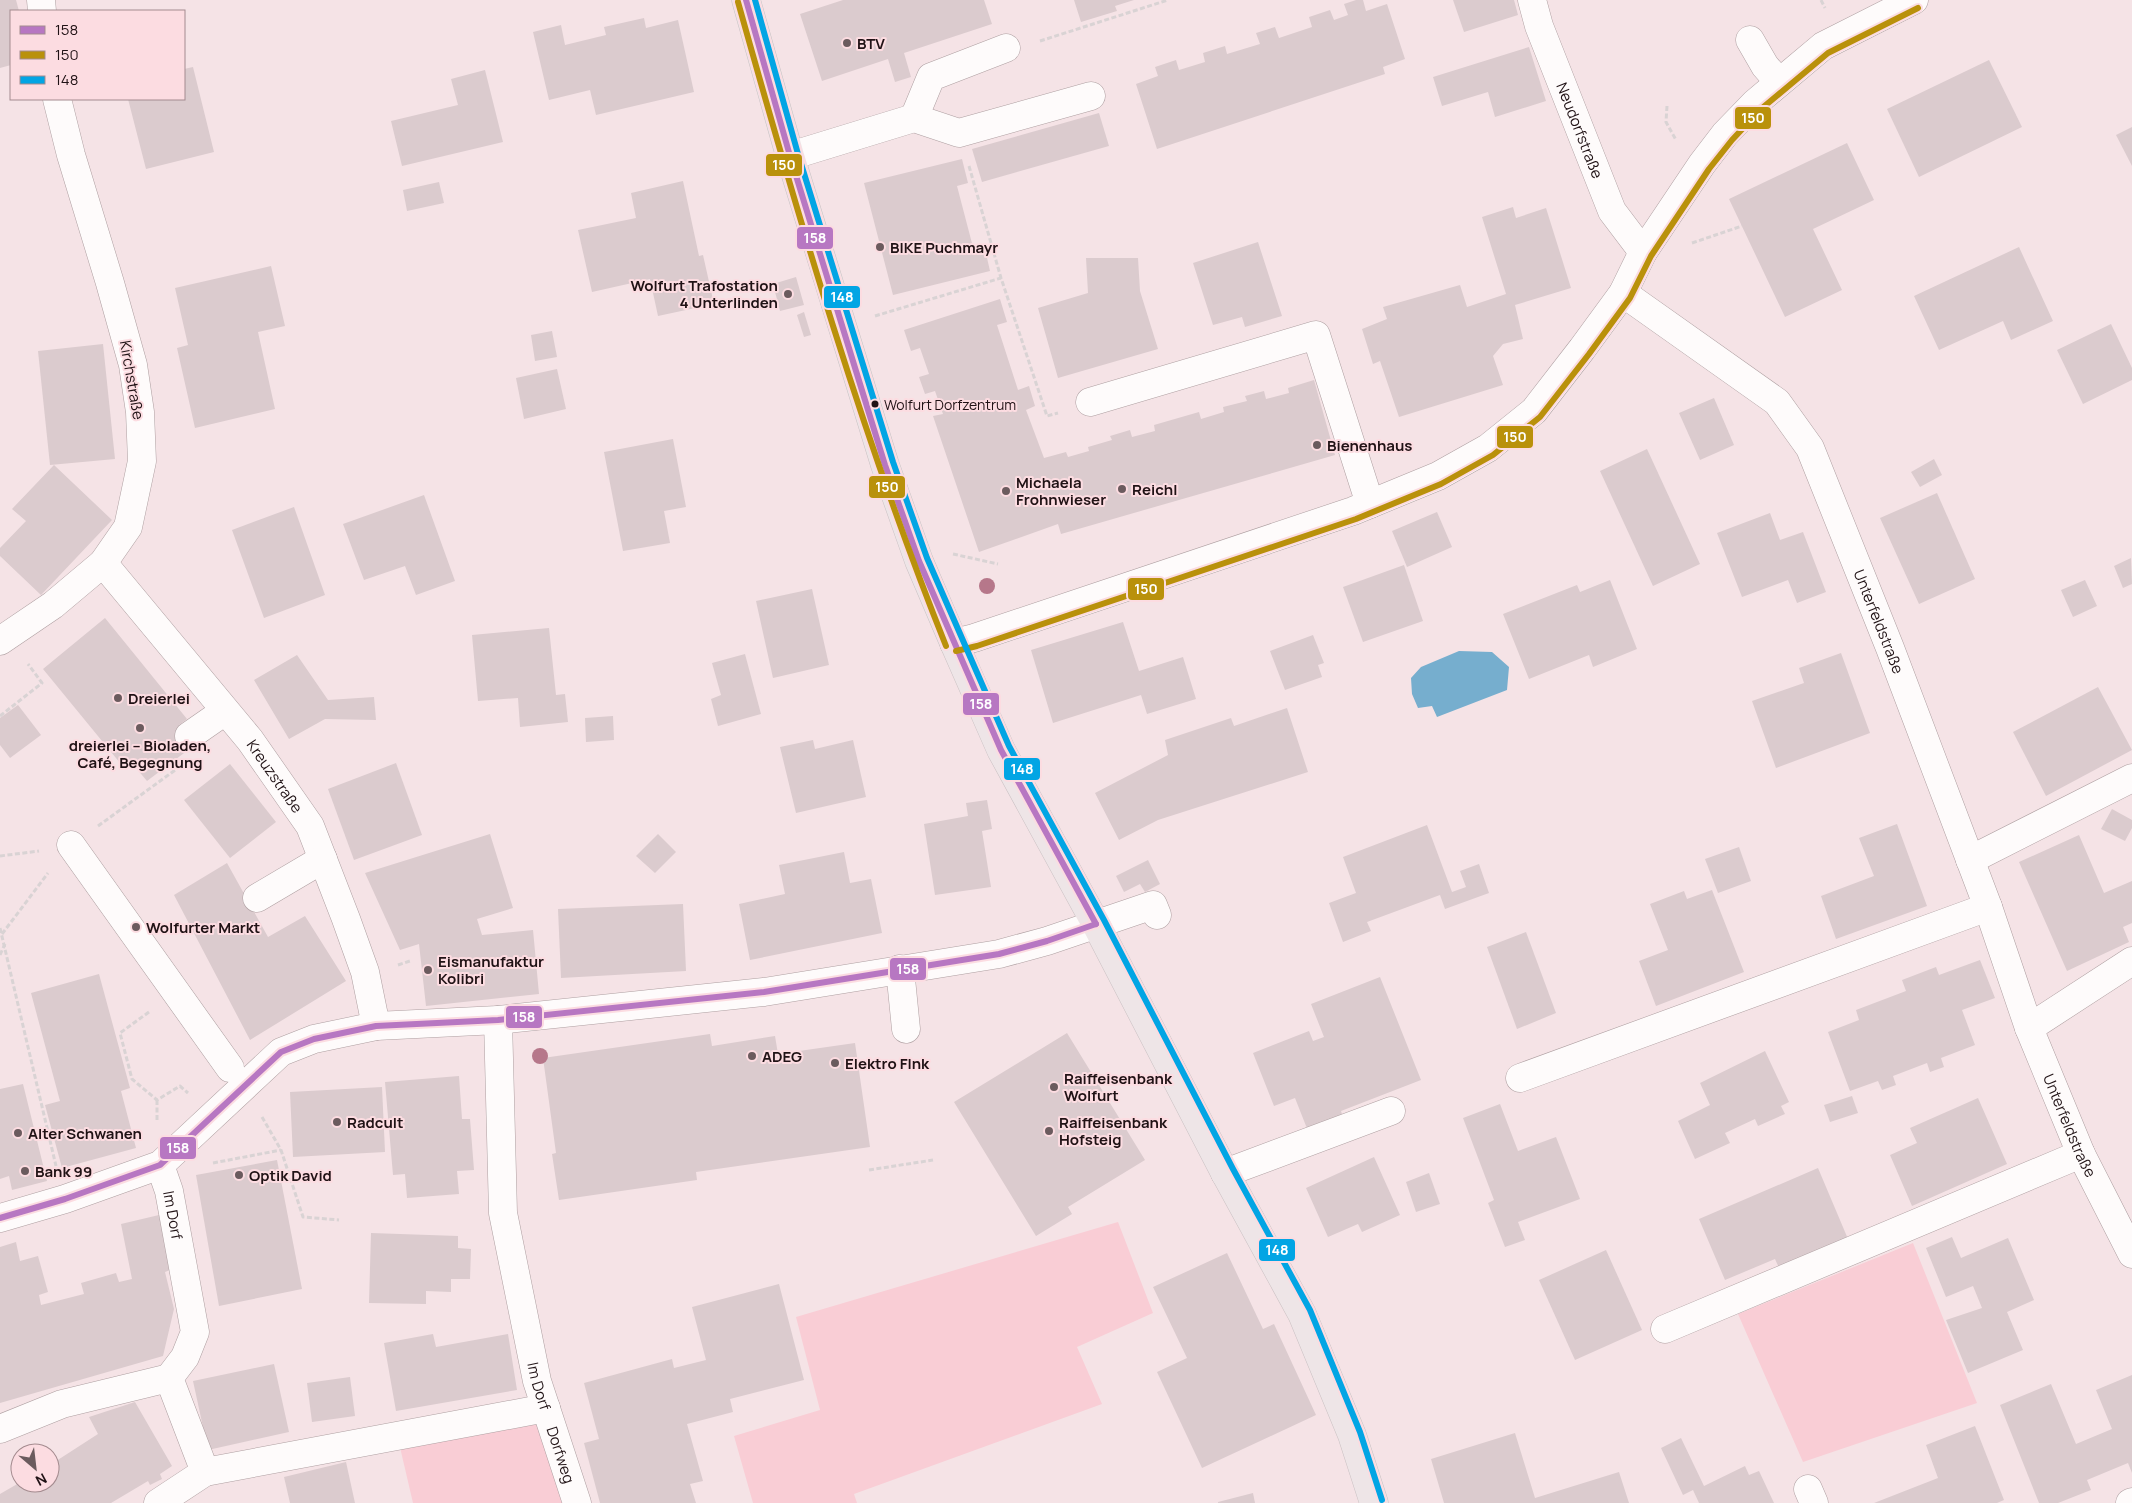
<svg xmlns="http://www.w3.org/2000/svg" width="2132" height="1503" font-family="Manrope,sans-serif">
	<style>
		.green { fill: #f9cdd5 }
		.water { fill: #76aece }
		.building { fill: #dbcbce }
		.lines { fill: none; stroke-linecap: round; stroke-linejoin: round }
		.minor-casing { stroke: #ae9fa1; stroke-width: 29 }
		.major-casing { stroke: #cac1c3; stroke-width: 29 }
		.path { stroke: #d9d3d4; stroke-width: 3; stroke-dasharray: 5 2.5; stroke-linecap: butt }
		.minor { stroke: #fefbfb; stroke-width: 28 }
		.major { stroke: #eee5e7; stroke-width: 28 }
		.bus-1-casing { stroke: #fcdce1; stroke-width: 10 }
		.bus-2-casing { stroke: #fcdce1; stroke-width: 10 }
		.bus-3-casing { stroke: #fcdce1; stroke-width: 10 }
		.bus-1 { stroke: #b777c2; stroke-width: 6 }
		.bus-2 { stroke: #b9910b; stroke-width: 6 }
		.bus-3 { stroke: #02a5e4; stroke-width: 6 }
		.tree { fill: #b6778a }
		.poi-dot { fill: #6b5b5e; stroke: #fcdce1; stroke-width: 2 }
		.bus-dot { fill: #201215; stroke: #fcdce1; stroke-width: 2 }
		.labels { text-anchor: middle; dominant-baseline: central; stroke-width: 4; stroke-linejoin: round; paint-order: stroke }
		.bus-label { font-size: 14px; fill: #201215; stroke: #fcdce1; text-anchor: start }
		.poi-label { font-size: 15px; font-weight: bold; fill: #201215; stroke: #fcdce1; text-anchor: start }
		.street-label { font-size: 15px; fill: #201215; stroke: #fcdce1 }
		.line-badge { stroke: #fcdce1; stroke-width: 2 }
		.badge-label { font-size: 14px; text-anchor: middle; font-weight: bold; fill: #fff }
	</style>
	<rect width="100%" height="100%" fill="#f5e3e6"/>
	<g class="green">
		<polygon points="1118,1222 1153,1313 1077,1347 1102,1404 854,1494 857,1503 753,1503 734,1436 820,1410 796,1317"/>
		<polygon points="1913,1243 1977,1403 1803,1462 1738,1314"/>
		<polygon points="543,1416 569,1503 413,1503 399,1443"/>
	</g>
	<polygon class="water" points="1459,651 1492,652 1509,667 1507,690 1437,717 1432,706 1418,708 1412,694 1411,678 1421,667"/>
	<g class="building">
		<polygon points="0,0 16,0 19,11 11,11 11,65 0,68"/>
		<polygon points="843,0 984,0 992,24 904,53 911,77 895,82 888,59 822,81 800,14"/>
		<polygon points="1074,0 1134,0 1115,6 1117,11 1081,22"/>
		<polygon points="1356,0 1363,0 1366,11 1387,4 1405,59 1383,67 1385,74 1157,149 1136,84 1158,76 1155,67 1176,60 1179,70 1205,62 1203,53 1225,46 1227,54 1260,44 1256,33 1275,27 1279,38 1312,27 1309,17 1330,10 1334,20 1348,15 1344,4"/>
		<polygon points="1453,0 1514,0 1518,15 1464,32"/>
		<polygon points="644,18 646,28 678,20 694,92 596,115 590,90 549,100 533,32 561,25 565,45 606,35 604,27"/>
		<polygon points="1529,47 1546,101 1495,117 1488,92 1442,106 1433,77"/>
		<polygon points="1989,60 2022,127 1919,177 1887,109"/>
		<polygon points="193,67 214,152 146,169 128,99 184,99 184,69"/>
		<polygon points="485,70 503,142 402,166 391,121 458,105 451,79"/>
		<polygon points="1099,113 1109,146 982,182 972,149"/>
		<polygon points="2132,127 2132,166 2116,135"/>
		<polygon points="1847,143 1874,200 1813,229 1842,290 1785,317 1729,199"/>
		<polygon points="962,159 968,183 957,186 974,251 985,249 990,271 893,295 864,183"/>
		<polygon points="683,181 699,256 703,255 714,304 658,316 650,279 592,292 578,230 636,218 631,193"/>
		<polygon points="439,182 444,203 407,211 403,190"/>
		<polygon points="1513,207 1516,218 1546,208 1571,288 1515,305 1523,339 1503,344 1493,356 1503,385 1399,417 1380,361 1373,364 1362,329 1387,319 1383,307 1460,285 1467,307 1506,294 1482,217"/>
		<polygon points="1258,242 1282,316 1245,327 1242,317 1213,325 1193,263"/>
		<polygon points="2019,247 2053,321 2011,340 2003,321 1939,350 1914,296"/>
		<polygon points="1086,258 1138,258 1140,291 1158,349 1058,378 1038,308 1088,293"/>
		<polygon points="271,266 285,326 258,332 275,409 195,428 177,348 188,345 175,288"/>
		<polygon points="796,277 804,305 780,311 773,284"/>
		<polygon points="1000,299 1007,322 997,325 1018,390 1029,386 1035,406 1026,410 1044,458 1066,452 1068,457 1089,451 1088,447 1112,440 1110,436 1130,430 1132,437 1155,431 1154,425 1199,412 1201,419 1224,412 1223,407 1247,401 1245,396 1264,391 1266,399 1289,393 1288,388 1314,380 1335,455 1061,534 1058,524 979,552 933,416 943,414 935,391 925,394 919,377 929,374 920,348 911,351 904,330"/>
		<polygon points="804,312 811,335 804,337 797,315"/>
		<polygon points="2111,324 2132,368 2132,380 2083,404 2057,350"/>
		<polygon points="552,331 557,357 535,361 531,335"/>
		<polygon points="103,344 115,459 50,465 38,351"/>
		<polygon points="557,369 566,409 524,419 516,378"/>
		<polygon points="1714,398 1734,445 1700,460 1679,413"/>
		<polygon points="673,439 686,507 664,511 670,543 623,551 604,452"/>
		<polygon points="1647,449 1700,564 1653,586 1600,471"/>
		<polygon points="1934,459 1942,475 1920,487 1911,472"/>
		<polygon points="54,465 112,520 41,595 0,556 0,548 26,521 12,509"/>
		<polygon points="1937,493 1975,579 1919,604 1880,518"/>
		<polygon points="424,495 455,581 416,595 405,566 364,580 343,524"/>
		<polygon points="294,507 325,595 264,618 232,530"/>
		<polygon points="1437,512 1452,547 1407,567 1392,531"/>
		<polygon points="1770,513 1780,540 1803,532 1826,592 1797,603 1788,580 1742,597 1717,533"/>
		<polygon points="2131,558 2132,584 2123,588 2114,566"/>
		<polygon points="1404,565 1423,621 1363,642 1343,587"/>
		<polygon points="1610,580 1637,649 1593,667 1589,655 1529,679 1503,614 1577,585 1580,592"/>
		<polygon points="2085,580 2097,606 2073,617 2061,590"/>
		<polygon points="812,589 829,665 773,678 756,601"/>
		<polygon points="105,618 187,719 179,725 196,744 147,781 132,763 125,769 43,669"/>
		<polygon points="1123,622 1139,671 1183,657 1196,699 1147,714 1141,695 1053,723 1031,650"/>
		<polygon points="549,628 556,695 565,694 568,722 520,727 518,698 478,701 472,635"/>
		<polygon points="1313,635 1324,663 1318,665 1322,677 1285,690 1270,651"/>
		<polygon points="1841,653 1870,733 1776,768 1752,701 1804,683 1799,668"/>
		<polygon points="745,654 761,714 718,726 711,699 721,695 712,663"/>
		<polygon points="297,655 328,700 374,697 376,720 325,719 289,739 254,680"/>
		<polygon points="2098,687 2132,750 2046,796 2013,732"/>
		<polygon points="18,705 41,735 10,758 0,745 0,718"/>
		<polygon points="1287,708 1308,772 1158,820 1119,840 1095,793 1168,755 1165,740 1231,718 1234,726"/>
		<polygon points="613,716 614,740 586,742 585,718"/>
		<polygon points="813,740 815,749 853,740 866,797 796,813 780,747"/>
		<polygon points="396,763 422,835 354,860 328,789"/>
		<polygon points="230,764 276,822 230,858 184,800"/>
		<polygon points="987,800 992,829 982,831 991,887 935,895 924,824 968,816 966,803"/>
		<polygon points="2112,809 2132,820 2132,828 2125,841 2101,829"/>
		<polygon points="1897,824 1927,906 1836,939 1821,896 1874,876 1859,838"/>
		<polygon points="1427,825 1452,892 1466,887 1460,871 1479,864 1489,893 1445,909 1440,895 1367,922 1371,931 1343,942 1329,903 1356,893 1343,857"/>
		<polygon points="490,834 513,908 477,919 482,935 533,930 539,994 426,1006 419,944 400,950 365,873"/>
		<polygon points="658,834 676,852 655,873 636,856"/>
		<polygon points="2079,835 2104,893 2132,881 2132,923 2123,927 2129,942 2067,971 2019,862"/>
		<polygon points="1739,847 1751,881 1718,893 1705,859"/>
		<polygon points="844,852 850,883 871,879 882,933 750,960 739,904 785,894 779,865"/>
		<polygon points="1148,860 1160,884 1145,892 1140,884 1124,892 1116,876"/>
		<polygon points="227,863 268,937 305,916 346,981 250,1040 174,895"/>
		<polygon points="1712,890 1744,972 1656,1006 1639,961 1668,950 1650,904 1684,891 1687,899"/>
		<polygon points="683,904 686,971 561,978 558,909"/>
		<polygon points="1526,932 1556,1013 1517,1029 1487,947"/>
		<polygon points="1980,960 1995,998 1962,1010 1975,1045 1941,1058 1944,1067 1930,1072 1927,1063 1893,1076 1896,1085 1882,1090 1878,1081 1850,1091 1828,1032 1859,1020 1856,1010 1906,991 1902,980 1936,967 1939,975"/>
		<polygon points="99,974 130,1088 121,1091 136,1148 62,1168 45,1105 60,1101 31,993"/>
		<polygon points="1380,977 1421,1080 1341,1111 1343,1117 1308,1131 1295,1098 1274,1106 1253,1053 1309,1031 1313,1041 1324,1037 1311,1004"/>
		<polygon points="1067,1033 1145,1160 1068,1207 1072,1214 1036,1236 954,1102"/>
		<polygon points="710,1034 712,1046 775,1036 778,1054 855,1043 870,1147 696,1172 697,1180 559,1200 552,1154 556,1153 543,1058"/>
		<polygon points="1765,1051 1789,1102 1781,1106 1785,1114 1758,1126 1755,1119 1725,1133 1730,1143 1695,1159 1678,1121 1710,1105 1700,1083"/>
		<polygon points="459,1076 462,1119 470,1119 474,1170 457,1171 459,1194 407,1198 405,1174 393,1175 385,1082"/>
		<polygon points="23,1084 47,1181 12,1190 9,1176 0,1179 0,1089"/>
		<polygon points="382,1087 385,1152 293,1157 290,1092"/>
		<polygon points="1852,1096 1858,1113 1830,1122 1824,1105"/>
		<polygon points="1978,1098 2007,1164 1912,1206 1890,1155 1917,1143 1910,1128"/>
		<polygon points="1500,1104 1518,1151 1556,1137 1580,1199 1518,1222 1525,1240 1505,1247 1488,1203 1494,1200 1463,1118"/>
		<polygon points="1374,1157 1400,1215 1362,1232 1358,1224 1328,1237 1306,1188"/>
		<polygon points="277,1160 302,1289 219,1306 196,1175"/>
		<polygon points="1818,1168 1848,1239 1779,1268 1775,1259 1725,1280 1699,1219"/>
		<polygon points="1429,1173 1440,1204 1416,1212 1406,1182"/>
		<polygon points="159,1215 170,1270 165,1272 174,1309 163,1356 0,1403 0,1247 16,1242 20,1261 38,1256 48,1292 39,1295 41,1305 84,1294 81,1283 116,1273 119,1282 132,1279 121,1224"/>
		<polygon points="371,1233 458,1236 458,1248 471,1249 470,1279 451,1279 451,1292 426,1291 426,1304 369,1303"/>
		<polygon points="1952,1237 1961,1258 2008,1238 2034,1300 2007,1312 2023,1350 1968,1373 1946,1320 1982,1308 1973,1286 1946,1297 1926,1248"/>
		<polygon points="1606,1250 1642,1330 1575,1360 1539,1280"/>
		<polygon points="1227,1253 1263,1329 1274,1324 1316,1415 1202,1468 1157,1372 1187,1358 1153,1287"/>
		<polygon points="779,1284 804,1380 730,1399 733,1412 687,1424 703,1481 690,1484 696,1503 600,1503 584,1443 599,1439 584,1383 672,1359 674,1368 706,1360 692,1307"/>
		<polygon points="433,1334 436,1347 508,1334 517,1390 396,1411 384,1343"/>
		<polygon points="274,1364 289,1432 208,1450 193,1381"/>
		<polygon points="2132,1375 2132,1473 2128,1463 2087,1480 2091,1490 2058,1503 2039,1503 2000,1405 2051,1384 2076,1444 2112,1429 2096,1390"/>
		<polygon points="350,1377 355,1416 312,1422 307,1383"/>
		<polygon points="135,1402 172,1466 160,1474 162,1479 150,1485 148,1481 111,1503 0,1503 0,1494 19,1483 50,1483 50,1465 98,1434 89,1417"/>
		<polygon points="1975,1426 2004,1500 1997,1503 1874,1503 1938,1478 1926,1445"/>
		<polygon points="1515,1433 1535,1498 1619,1472 1629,1503 1444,1503 1431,1459"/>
		<polygon points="1681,1438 1704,1486 1745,1466 1749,1475 1759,1471 1774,1503 1699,1503 1693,1490 1683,1495 1661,1448"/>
		<polygon points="346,1462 355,1503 290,1503 284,1477"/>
		<polygon points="1253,1493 1255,1503 1218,1503 1218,1502"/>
	</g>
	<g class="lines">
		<g class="minor-casing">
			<g id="minor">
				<polyline points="41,0 42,11"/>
				<path id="s1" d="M1532,0L1539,26L1612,211L1643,252"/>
				<polyline points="1750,40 1765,66 1779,82"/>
				<polyline points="914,118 931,77 1006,48"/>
				<polyline points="790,156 914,118 959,133 1091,96"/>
				<path id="s2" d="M1623,293L1777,402L1810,448L1890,648L1988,907L2029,1028L2081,1154L2132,1254"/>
				<polyline points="1090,402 1316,335 1370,504"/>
				<path id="s3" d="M103,563L250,740L310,826L346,919L365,972L376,1026"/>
				<polyline points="0,641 53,605 103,563 128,527 142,461 140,412 133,365 110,283 71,155 57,99"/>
				<polyline points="954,643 974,638 1353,511 1438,476 1488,448 1534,411 1582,349 1623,293 1643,252 1702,164 1725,134 1755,103 1823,46 1914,0"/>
				<polyline points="189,736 225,711"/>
				<polyline points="71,845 230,1068"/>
				<polyline points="1970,860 2132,778"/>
				<polyline points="257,898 323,859"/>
				<polyline points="900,969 906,1029"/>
				<path id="s4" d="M498,1020L503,1213L537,1381L577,1503"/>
				<polyline points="2029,1028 2132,961"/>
				<polyline points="1520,1078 1988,907"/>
				<path id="s5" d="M160,1165L169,1191L195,1332L185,1357L169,1378L205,1472"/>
				<polyline points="1225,1173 1391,1111"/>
				<polyline points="0,1218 65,1199 160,1165 281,1052 314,1039 376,1026 498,1020 764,992 999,954 1047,941 1153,905 1157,915"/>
				<polyline points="1665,1329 2081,1154"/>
				<polyline points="0,1429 62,1404 169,1378"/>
				<polyline points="1808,1489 1814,1503"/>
				<polyline points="158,1503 205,1472 546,1408"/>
				<polyline points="2130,1503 2132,1502"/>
			</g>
		</g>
		<g class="major-casing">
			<polyline id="major" points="746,0 790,156 885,465 919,561 954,643 1001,750 1096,924 1225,1173 1302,1314 1352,1435 1374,1503"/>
		</g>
		<g class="path">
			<polyline points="1821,0 1825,8"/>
			<polyline points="1040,41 1168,0"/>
			<polyline points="1667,106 1666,122 1676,140"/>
			<polyline points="969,166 1001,278 1047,416 1058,413"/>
			<polyline points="1692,243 1742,226"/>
			<polyline points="875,316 1001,278"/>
			<polyline points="953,554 998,564"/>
			<polyline points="0,716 42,683 28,664"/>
			<polyline points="98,826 178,768"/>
			<polyline points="0,856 39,851"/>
			<polyline points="0,928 56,1166"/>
			<polyline points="2,934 48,873"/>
			<polyline points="0,955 5,944"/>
			<polyline points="398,965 410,961"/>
			<polyline points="149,1012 120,1033 132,1079 157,1100 180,1086 188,1093"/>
			<polyline points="262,1117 281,1150 303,1217 339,1220"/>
			<polyline points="157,1120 157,1100"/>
			<polyline points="213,1163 281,1150"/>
			<polyline points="869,1170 933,1160"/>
		</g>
		<use href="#minor" class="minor"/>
		<use href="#major" class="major"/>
		<g class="bus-1-casing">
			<g id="bus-1">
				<polyline points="746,0 790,156 856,371 885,465 919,561 1001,750 1096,924"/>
				<polyline points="0,1218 65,1199 160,1165 281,1052 314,1039 376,1026 498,1020 764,992 999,954 1047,941 1096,924"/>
			</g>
		</g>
		<g class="bus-2-casing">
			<g id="bus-2">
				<path d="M738,2C799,220 862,436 946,646"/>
				<polyline points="956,651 977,646 1356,519 1441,484 1493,455 1540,417 1589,354 1630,298 1651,256 1709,169 1732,140 1761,109 1828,53 1918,8"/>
			</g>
		</g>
		<g class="bus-3-casing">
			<polyline id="bus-3" points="755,0 798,154 893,462 927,558 1009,746 1104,920 1233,1169 1310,1310 1360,1432 1382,1500"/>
		</g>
		<use href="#bus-1" class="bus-1"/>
		<use href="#bus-2" class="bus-2"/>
		<use href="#bus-3" class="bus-3"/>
	</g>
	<g class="tree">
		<circle cx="987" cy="586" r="8"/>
		<circle cx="540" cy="1056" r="8"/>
	</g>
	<g class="poi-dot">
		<circle cx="847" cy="43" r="5"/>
		<circle cx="880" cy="247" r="5"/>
		<circle cx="788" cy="294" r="5"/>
		<circle cx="1317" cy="445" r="5"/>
		<circle cx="1122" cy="489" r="5"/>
		<circle cx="1006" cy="491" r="5"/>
		<circle cx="118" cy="698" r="5"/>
		<circle cx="140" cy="728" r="5"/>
		<circle cx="136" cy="927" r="5"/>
		<circle cx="428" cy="970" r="5"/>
		<circle cx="752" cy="1056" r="5"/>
		<circle cx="835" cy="1063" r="5"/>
		<circle cx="1054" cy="1087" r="5"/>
		<circle cx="337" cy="1122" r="5"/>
		<circle cx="1049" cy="1131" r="5"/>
		<circle cx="18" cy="1133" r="5"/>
		<circle cx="25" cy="1171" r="5"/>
		<circle cx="239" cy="1175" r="5"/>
	</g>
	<circle class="bus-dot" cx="875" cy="404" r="4.5"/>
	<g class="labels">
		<g class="bus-label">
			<text x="884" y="404">Wolfurt Dorfzentrum</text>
		</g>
		<g class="poi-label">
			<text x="857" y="43">BTV</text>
			<text x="890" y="247">BIKE Puchmayr</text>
			<text x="778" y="285" text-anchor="end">Wolfurt Trafostation<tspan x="778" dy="17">4 Unterlinden</tspan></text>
			<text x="1327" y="445">Bienenhaus</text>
			<text x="1016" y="482">Michaela<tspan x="1016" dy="17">Frohnwieser</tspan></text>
			<text x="1132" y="489">Reichl</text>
			<text x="128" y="698">Dreierlei</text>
			<text x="140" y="745" text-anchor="middle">dreierlei – Bioladen,<tspan x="140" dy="17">Café, Begegnung</tspan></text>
			<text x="146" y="927">Wolfurter Markt</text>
			<text x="438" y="961">Eismanufaktur<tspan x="438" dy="17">Kolibri</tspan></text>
			<text x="762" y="1056">ADEG</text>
			<text x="845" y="1063">Elektro FInk</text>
			<text x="1064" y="1078">Raiffeisenbank<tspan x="1064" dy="17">Wolfurt</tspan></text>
			<text x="347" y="1122">Radcult</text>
			<text x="1059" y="1122">Raiffeisenbank<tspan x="1059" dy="17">Hofsteig</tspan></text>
			<text x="28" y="1133">Alter Schwanen</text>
			<text x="35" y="1171">Bank 99</text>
			<text x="249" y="1175">Optik David</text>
		</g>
		<g class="street-label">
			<text stroke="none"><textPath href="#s1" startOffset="139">Neudorfstraße</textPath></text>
			<text transform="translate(132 380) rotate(80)">Kirchstraße</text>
			<text stroke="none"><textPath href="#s2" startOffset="432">Unterfeldstraße</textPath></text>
			<text stroke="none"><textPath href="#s3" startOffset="274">Kreuzstraße</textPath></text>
			<text stroke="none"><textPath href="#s2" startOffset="971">Unterfeldstraße</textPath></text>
			<text stroke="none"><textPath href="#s5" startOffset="52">Im Dorf</textPath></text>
			<text stroke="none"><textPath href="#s4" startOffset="370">Im Dorf</textPath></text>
			<text stroke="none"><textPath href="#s4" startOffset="442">Dorfweg</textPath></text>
		</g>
	</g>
	<g class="line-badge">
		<rect x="1734" y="106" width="38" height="24" rx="5" fill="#b9910b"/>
		<rect x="765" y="153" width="38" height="24" rx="5" fill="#b9910b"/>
		<rect x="796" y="226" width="38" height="24" rx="5" fill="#b777c2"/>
		<rect x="823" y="285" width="38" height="24" rx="5" fill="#02a5e4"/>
		<rect x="1496" y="425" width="38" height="24" rx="5" fill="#b9910b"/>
		<rect x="868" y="475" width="38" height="24" rx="5" fill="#b9910b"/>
		<rect x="1127" y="577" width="38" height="24" rx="5" fill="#b9910b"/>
		<rect x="962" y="692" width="38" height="24" rx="5" fill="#b777c2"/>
		<rect x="1003" y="757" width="38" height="24" rx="5" fill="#02a5e4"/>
		<rect x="889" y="957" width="38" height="24" rx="5" fill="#b777c2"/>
		<rect x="505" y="1005" width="38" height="24" rx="5" fill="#b777c2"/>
		<rect x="159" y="1136" width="38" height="24" rx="5" fill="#b777c2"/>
		<rect x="1258" y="1238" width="38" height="24" rx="5" fill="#02a5e4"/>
	</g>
	<g class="badge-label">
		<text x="1753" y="123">150</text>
		<text x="784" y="170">150</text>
		<text x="815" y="243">158</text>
		<text x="842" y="302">148</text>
		<text x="1515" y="442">150</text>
		<text x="887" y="492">150</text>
		<text x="1146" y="594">150</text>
		<text x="981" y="709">158</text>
		<text x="1022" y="774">148</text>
		<text x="908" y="974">158</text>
		<text x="524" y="1022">158</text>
		<text x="178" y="1153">158</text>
		<text x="1277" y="1255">148</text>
	</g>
	<rect x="10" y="10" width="175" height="90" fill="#fcdce1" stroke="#a48b8f"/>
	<rect x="20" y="26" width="25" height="8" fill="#b777c2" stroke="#a48b8f"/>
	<text x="55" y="35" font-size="15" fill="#201215">158</text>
	<rect x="20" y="51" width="25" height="8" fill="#b9910b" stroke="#a48b8f"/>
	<text x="55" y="60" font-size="15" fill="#201215">150</text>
	<rect x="20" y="76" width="25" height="8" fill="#02a5e4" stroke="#a48b8f"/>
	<text x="55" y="85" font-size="15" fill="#201215">148</text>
	<g transform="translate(35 1468) rotate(152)"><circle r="24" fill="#fcdce1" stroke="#a48b8f"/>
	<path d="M0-4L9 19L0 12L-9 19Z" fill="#6b5b5e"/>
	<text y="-8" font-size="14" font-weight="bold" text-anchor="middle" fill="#201215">N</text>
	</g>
</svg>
